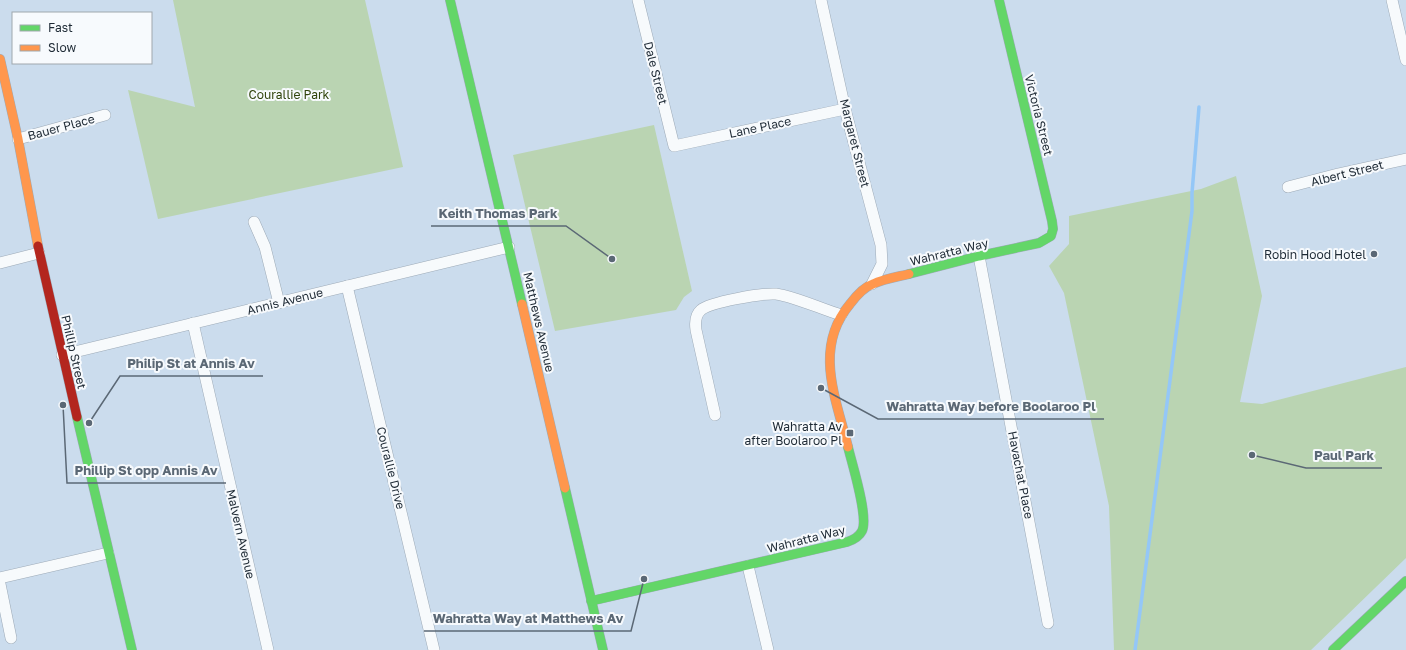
<svg xmlns="http://www.w3.org/2000/svg" width="1406" height="650" font-family="'Golos Text',sans-serif">
	<style>
		.park { fill: #bad4b2 }
		.lines { fill: none; stroke-linecap: round; stroke-linejoin: round }
		.stream { stroke: #94c7f7; stroke-width: 3.5 }
		.street-casing { stroke: #9daab7; stroke-width: 12 }
		.fast-casing { stroke: #9daab7; stroke-width: 10 }
		.slow-casing { stroke: #9daab7; stroke-width: 10 }
		.jam-casing { stroke: #9daab7; stroke-width: 10 }
		.street { stroke: #f7fafc; stroke-width: 11 }
		.fast { stroke: #63d668; stroke-width: 9 }
		.slow { stroke: #ff974d; stroke-width: 9 }
		.jam { stroke: #b3261e; stroke-width: 9 }
		.poi-dot { fill: #5b6875; stroke: #f7fafd; stroke-width: 1.5 }
		.labels { text-anchor: middle; dominant-baseline: central; stroke-width: 4; stroke-linejoin: round; paint-order: stroke }
		.street-label { font-size: 12px; fill: #1e2a35; stroke: #f7fafd }
		.park-label { font-size: 12px; fill: #2f430a; stroke: #f7fafd }
		.poi-label { font-size: 12px; fill: #1e2a35; stroke: #f7fafd; text-anchor: end }
		.leader { fill: none; stroke: #5b6875; stroke-width: 1.5 }
		.callout-dot { fill: #5b6875; stroke: #f7fafd; stroke-width: 1.5 }
		.callout-label { font-size: 13px; text-anchor: middle; font-weight: bold; fill: #5b6875; stroke: #f7fafd; stroke-width: 4; stroke-linejoin: round; paint-order: stroke }
	</style>
	<rect width="100%" height="100%" fill="#cbdced"/>
	<g class="park">
		<polygon points="173,0 365,0 403,167 158,219 128,90 195,107"/>
		<polygon points="654,125 692,291 684,297 676,310 555,331 513,155"/>
		<polygon points="1236,176 1262,296 1240,402 1262,404 1406,367 1406,558 1311,650 1114,650 1109,506 1064,293 1049,266 1069,244 1069,216 1201,189"/>
	</g>
	<g class="lines">
		<polyline class="stream" points="1135,650 1192,211 1192,193 1199,107"/>
		<g class="street-casing">
			<g id="street">
				<polyline points="638,0 674,146 845,109"/>
				<polyline points="821,0 845,109 881,245 882,264 872,284"/>
				<polyline points="1392,0 1406,60"/>
				<polyline points="18,139 105,115"/>
				<polyline points="1288,187 1338,174 1406,159"/>
				<polyline points="254,222 265,247 279,303"/>
				<polyline points="979,256 1048,623"/>
				<polyline points="0,263 39,253"/>
				<polyline points="347,286 434,650"/>
				<polyline points="193,323 268,650"/>
				<polyline points="62,355 509,247"/>
				<path d="M715,415L696,330C695,323 695,315 701,310C710,302 763,293 776,294C796,297 821,309 841,315"/>
				<polyline points="748,566 768,650"/>
				<polyline points="0,578 108,553"/>
				<polyline points="0,584 11,638"/>
			</g>
		</g>
		<g class="fast-casing">
			<g id="fast">
				<polyline points="450,0 522,304"/>
				<polyline points="909,274 979,256 1039,243 1051,236 1053,229 1052,221 999,0"/>
				<polyline points="77,417 132,650"/>
				<polyline points="565,488 603,650"/>
				<path d="M591,601L847,542C853,540 859,537 862,531C869,517 852,464 848,447"/>
				<polyline points="1333,650 1406,581"/>
			</g>
		</g>
		<g class="slow-casing">
			<g id="slow">
				<polyline points="0,59 18,139 38,246"/>
				<polyline points="522,304 565,488"/>
				<path d="M848,447C836,398 813,348 850,304C856,296 864,287 873,284C884,279 897,277 909,274"/>
			</g>
		</g>
		<g class="jam-casing">
			<polyline id="jam" points="38,246 77,417"/>
		</g>
		<use href="#street" class="street"/>
		<use href="#fast" class="fast"/>
		<use href="#slow" class="slow"/>
		<use href="#jam" class="jam"/>
	</g>
	<g class="poi-dot">
		<circle cx="1374" cy="254" r="4"/>
		<rect x="846" y="429" width="8" height="8" rx="2"/>
	</g>
	<g class="labels">
		<g class="street-label">
			<text transform="translate(656 73) rotate(76)">Dale Street</text>
			<text transform="translate(1039 115) rotate(76)">Victoria Street</text>
			<text transform="translate(61 127) rotate(-15)">Bauer Place</text>
			<text transform="translate(760 127) rotate(-12)">Lane Place</text>
			<text transform="translate(855 143) rotate(76)">Margaret Street</text>
			<text transform="translate(1347 173) rotate(-14)">Albert Street</text>
			<text transform="translate(949 252) rotate(-14)">Wahratta Way</text>
			<text transform="translate(285 301) rotate(-14)">Annis Avenue</text>
			<text transform="translate(539 322) rotate(77)">Matthews Avenue</text>
			<text transform="translate(74 352) rotate(77)">Phillip Street</text>
			<text transform="translate(391 468) rotate(76)">Courallie Drive</text>
			<text transform="translate(1021 475) rotate(79)">Havachat Place</text>
			<text transform="translate(241 534) rotate(77)">Malvern Avenue</text>
			<text transform="translate(806 539) rotate(-14)">Wahratta Way</text>
		</g>
		<g class="park-label">
			<text x="289" y="94">Courallie Park</text>
		</g>
		<g class="poi-label">
			<text x="1366" y="254">Robin Hood Hotel</text>
			<text x="842" y="426">Wahratta Av<tspan x="842" dy="14">after Boolaroo Pl</tspan></text>
		</g>
	</g>
	<path class="leader" d="M612 259L566 226H431M89 423L120 376H263M821 388L878 419H1104M1252 455L1306 468H1382M63 405L67 483H226M644 579L631 631H424"/>
	<g class="callout-dot">
		<circle cx="612" cy="259" r="4"/>
		<circle cx="89" cy="423" r="4"/>
		<circle cx="821" cy="388" r="4"/>
		<circle cx="1252" cy="455" r="4"/>
		<circle cx="63" cy="405" r="4"/>
		<circle cx="644" cy="579" r="4"/>
	</g>
	<g class="callout-label">
		<text x="498" y="218">Keith Thomas Park</text>
		<text x="191" y="368">Philip St at Annis Av</text>
		<text x="991" y="411">Wahratta Way before Boolaroo Pl</text>
		<text x="1344" y="460">Paul Park</text>
		<text x="146" y="475">Phillip St opp Annis Av</text>
		<text x="528" y="623">Wahratta Way at Matthews Av</text>
	</g>
	<rect x="12" y="12" width="140" height="52" fill="#f7fafd" stroke="#a0a7ad"/>
	<rect x="20" y="25" width="20" height="6" fill="#63d668" stroke="#a0a7ad"/>
	<text x="48" y="32" font-size="12" fill="#1e2a35">Fast</text>
	<rect x="20" y="45" width="20" height="6" fill="#ff974d" stroke="#a0a7ad"/>
	<text x="48" y="52" font-size="12" fill="#1e2a35">Slow</text>
</svg>
